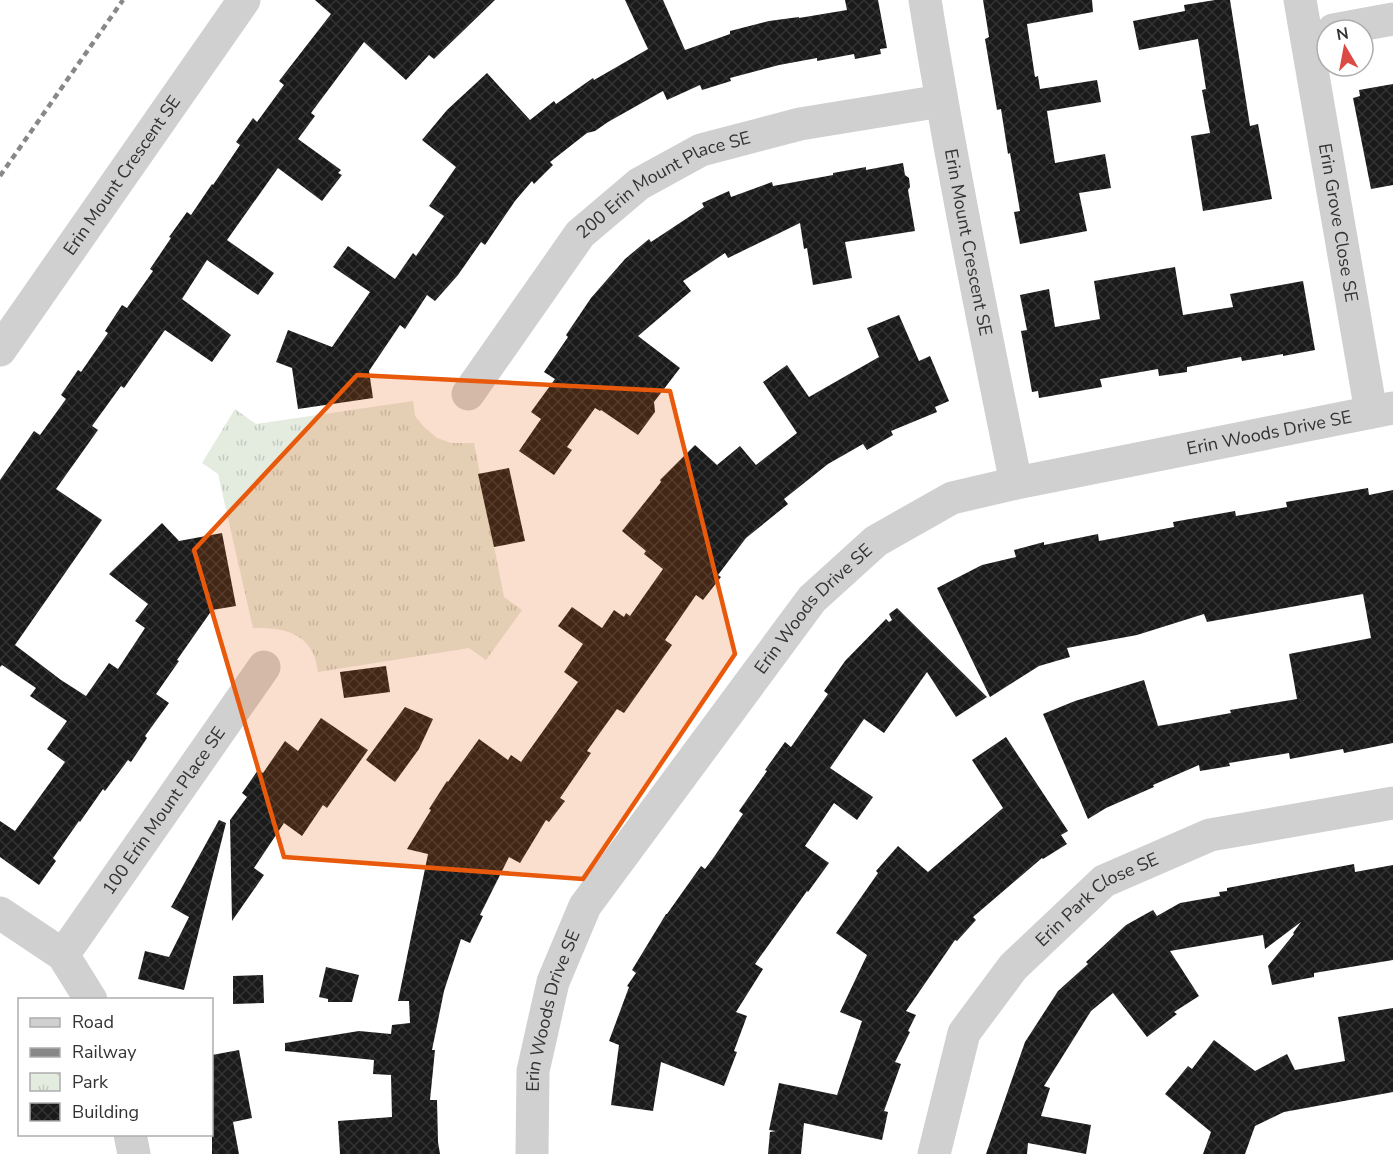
<svg xmlns="http://www.w3.org/2000/svg" width="1393" height="1154" font-family="'Nunito Sans',sans-serif">
	<style>
		.park { fill: url(#park-tufts) }
		.building { fill: url(#building-cross-hatch) }
		.lines { fill: none; stroke-linecap: round; stroke-linejoin: round }
		.minor { stroke: #d0d0d0; stroke-width: 33 }
		.rail { stroke: #888; stroke-width: 4.5; stroke-dasharray: 6 4.5; stroke-linecap: butt }
		.marked { fill: #e8590c; fill-opacity: 0.2; stroke: #e8590c; stroke-width: 4.5; stroke-linejoin: round }
		.labels { text-anchor: middle; dominant-baseline: central; stroke-width: 6; stroke-linejoin: round; paint-order: stroke }
		.street-label { font-size: 18px; fill: #333; stroke: #fff }
	</style>
	<defs>
		<pattern id="park-tufts" width="24" height="20" patternUnits="userSpaceOnUse" patternTransform="scale(1.5)"><rect width="24" height="20" fill="#e4ebdf"/><path d="M3 7l-1-3M5 7V3M7 7l1-3M15 17l-1-3M17 17v-4M19 17l1-3" fill="none" stroke="#c4cac0"/></pattern>
		<pattern id="building-cross-hatch" width="8" height="8" patternUnits="userSpaceOnUse" patternTransform="scale(1.5)"><rect width="8" height="8" fill="#1a1a1a"/><path d="M0 0l8 8M0 8l8-8" fill="none" stroke="#333"/></pattern>
	</defs>
	<rect width="100%" height="100%" fill="#fff"/>
	<path class="park" d="M413,401L415,416L424,427L437,438L451,443H474L504,597L522,610L486,660L469,648L318,672C317,666 316,659 313,653C301,629 276,628 253,628L218,474L202,463L235,409L256,424Z"/>
	<g class="building">
		<polygon points="315,0 495,0 434,59 429,55 406,80 364,42 311,113 315,116 298,139 341,170 338,173 342,175 322,201 278,168 227,240 274,273 258,295 207,260 182,299 231,335 212,362 165,330 124,388 121,386 92,426 98,430 56,489 102,520 15,645 61,680 86,696 109,663 118,669 145,628 135,621 148,604 109,574 162,523 179,541 222,533 236,606 212,610 177,660 179,661 156,694 169,703 145,736 147,738 131,762 128,760 105,791 103,789 80,822 79,821 53,858 56,861 39,885 0,857 0,821 15,831 65,762 47,749 67,721 30,696 36,688 2,665 0,667 0,480 34,431 40,435 66,399 61,395 78,370 81,372 108,333 105,331 122,305 127,308 153,271 150,269 171,238 169,237 187,212 191,215 212,184 213,185 240,145 236,142 253,118 257,122 284,85 279,81 331,14"/>
		<polygon points="625,0 663,0 685,50 730,34 730,31 769,21 799,17 799,18 847,10 845,0 878,0 887,48 880,49 881,54 855,59 854,54 817,61 817,58 779,65 730,78 731,81 702,90 700,85 667,100 663,91 608,122 595,131 587,133 550,162 553,165 534,184 532,181 515,201 485,245 481,242 458,275 435,301 427,295 405,329 400,325 369,371 373,398 298,409 292,368 276,362 288,330 332,347 370,292 333,267 348,246 395,279 413,253 416,256 444,216 429,206 456,167 422,140 447,110 487,73 530,120 554,101 556,104 593,78 594,80 648,49"/>
		<polygon points="983,0 1092,0 1093,12 1027,24 1035,77 1038,76 1040,89 1097,80 1101,102 1047,111 1055,163 1105,154 1111,188 1079,193 1087,231 1020,244 1014,212 1020,211 1010,153 1008,154 1001,109 997,110 985,39 989,37"/>
		<polygon points="1215,0 1230,0 1250,126 1258,124 1272,199 1203,211 1191,136 1210,133 1202,90 1206,89 1198,39 1139,50 1133,21 1185,11 1184,5"/>
		<polygon points="1393,84 1393,185 1371,189 1353,98 1360,96 1359,90"/>
		<polygon points="903,163 905,175 909,178 910,187 908,190 915,231 845,242 852,278 813,285 807,248 804,249 800,223 728,258 725,253 683,281 691,291 638,336 680,368 654,402 655,412 638,435 601,410 600,411 595,408 567,447 572,450 554,475 519,451 541,419 531,412 555,379 544,372 568,337 566,335 591,298 625,259 649,239 651,242 704,207 702,203 729,191 731,197 772,182 773,186 833,175 833,173 866,167 866,170"/>
		<polygon points="1175,267 1183,315 1233,307 1230,294 1303,281 1315,350 1283,356 1283,354 1242,361 1241,357 1187,367 1187,372 1159,376 1158,369 1100,379 1102,387 1039,398 1038,391 1032,392 1021,331 1027,330 1020,295 1049,289 1055,327 1100,319 1094,281"/>
		<polygon points="899,315 919,361 930,356 949,401 935,407 937,412 891,431 893,435 867,450 863,444 828,464 784,499 788,504 746,538 718,575 721,577 703,600 696,595 665,640 672,645 624,713 617,709 587,751 591,753 560,798 565,801 549,822 546,820 520,863 509,857 480,915 483,916 470,943 461,939 444,991 432,1050 435,1050 430,1100 437,1100 438,1142 440,1154 340,1154 338,1121 392,1117 391,1075 373,1074 374,1060 285,1051 285,1043 359,1031 391,1034 392,1025 410,1023 409,1001 398,1001 428,854 407,849 431,810 429,809 447,781 448,782 479,739 508,760 511,755 521,762 578,682 564,672 583,644 558,626 572,607 602,628 614,610 624,617 626,613 630,616 663,569 644,554 646,551 622,531 661,482 660,480 695,445 717,465 740,446 756,465 797,433 763,382 787,365 809,397 879,357 867,328"/>
		<polygon points="509,468 525,541 494,547 478,474"/>
		<polygon points="1368,488 1369,495 1393,490 1393,743 1344,753 1343,749 1290,759 1289,753 1229,763 1230,766 1200,771 1199,765 1153,785 1154,787 1106,808 1088,819 1043,714 1075,701 1144,680 1158,726 1231,713 1230,710 1297,699 1289,654 1371,638 1363,594 1207,622 1204,614 1137,635 1067,648 1070,657 1039,666 990,697 937,588 982,565 1016,557 1014,550 1044,542 1044,545 1098,534 1099,541 1174,527 1173,522 1235,511 1236,516 1287,507 1286,502"/>
		<polygon points="897,608 987,697 956,717 927,672 884,733 864,719 830,768 873,797 857,820 834,803 805,846 829,863 808,892 807,891 755,964 763,969 736,1012 747,1016 734,1051 737,1052 724,1086 661,1062 653,1111 611,1105 619,1045 609,1041 629,987 627,986 636,973 632,970 666,914 667,914 701,866 705,869 714,857 743,814 739,811 767,771 765,770 785,742 791,747 828,694 824,691 845,661 886,619 889,622 892,620 889,614"/>
		<polygon points="386,666 390,692 344,698 340,672"/>
		<polygon points="405,707 433,719 419,749 395,782 366,760"/>
		<polygon points="321,718 368,750 327,808 323,805 302,836 284,823 254,868 264,875 232,921 230,820 247,797 242,793 258,770 263,773 285,741 298,751"/>
		<polygon points="1006,737 1068,831 1061,835 1067,844 1043,859 1042,858 973,917 976,920 957,941 955,940 906,1011 916,1015 908,1031 910,1032 895,1062 901,1064 884,1111 888,1112 882,1140 804,1123 801,1154 768,1154 770,1132 776,1131 769,1130 779,1083 837,1095 862,1021 840,1012 867,955 836,933 878,873 876,871 898,846 928,872 1003,808 972,760"/>
		<polygon points="219,820 226,823 184,990 138,979 145,951 169,957 189,917 171,907"/>
		<polygon points="1354,864 1355,872 1393,865 1393,960 1314,973 1314,977 1272,985 1268,966 1294,934 1293,933 1301,922 1265,949 1263,935 1170,951 1199,996 1174,1012 1177,1014 1147,1037 1113,993 1091,1011 1044,1086 1050,1088 1041,1116 1091,1125 1086,1154 1028,1143 1027,1154 986,1154 1025,1042 1058,991 1088,964 1086,962 1126,925 1153,910 1157,916 1180,903 1220,896 1219,892 1227,891 1227,888"/>
		<polygon points="326,967 359,975 352,1002 328,1002 328,999 319,997"/>
		<polygon points="263,975 264,1003 233,1004 233,976"/>
		<polygon points="1393,1008 1393,1092 1284,1112 1255,1126 1245,1154 1203,1154 1211,1132 1165,1094 1188,1066 1192,1069 1214,1040 1255,1071 1287,1054 1295,1070 1345,1061 1338,1017"/>
		<polygon points="239,1050 252,1118 233,1122 239,1154 212,1154 212,1055"/>
	</g>
	<g class="lines">
		<g class="minor">
			<path id="s1" d="M925,0C951,162 983,322 1016,483"/>
			<path id="s2" d="M1300,0L1371,412"/>
			<polyline points="1333,30 1393,19"/>
			<path id="s3" d="M0,350L244,0"/>
			<path id="s4" d="M468,394L580,234L639,184L701,150L800,124L941,101"/>
			<polyline points="0,913 63,955 91,1000"/>
			<path id="s5" d="M63,955L264,667"/>
			<polyline points="130,1134 134,1154"/>
			<path id="s6" d="M532,1154L533,1071L553,982L585,906L812,599L876,541L952,498L1016,483L1393,408"/>
			<path id="s7" d="M934,1154L964,1033L1013,967L1104,881L1210,835L1393,803"/>
		</g>
		<polyline class="rail" points="0,176 123,0"/>
	</g>
	<path class="marked" d="M357,375L670,391L735,654L583,879L284,857L194,550Z"/>
	<g class="labels">
		<g class="street-label">
			<text stroke="none"><textPath href="#s3" startOffset="213">Erin Mount Crescent SE</textPath></text>
			<text stroke="none"><textPath href="#s4" startOffset="294">200 Erin Mount Place SE</textPath></text>
			<text stroke="none"><textPath href="#s2" startOffset="226">Erin Grove Close SE</textPath></text>
			<text stroke="none"><textPath href="#s1" startOffset="246">Erin Mount Crescent SE</textPath></text>
			<text stroke="none"><textPath href="#s6" startOffset="1136">Erin Woods Drive SE</textPath></text>
			<text stroke="none"><textPath href="#s6" startOffset="632">Erin Woods Drive SE</textPath></text>
			<text stroke="none"><textPath href="#s5" startOffset="176">100 Erin Mount Place SE</textPath></text>
			<text stroke="none"><textPath href="#s7" startOffset="316">Erin Park Close SE</textPath></text>
			<text stroke="none"><textPath href="#s6" startOffset="146">Erin Woods Drive SE</textPath></text>
		</g>
	</g>
	<rect x="18" y="998" width="195" height="138" fill="#ffffff" stroke="#adadad" stroke-width="1.5"/>
	<rect x="30" y="1018" width="30" height="9" fill="#d0d0d0" stroke="#adadad" stroke-width="1.5"/>
	<text x="72" y="1028" font-size="18" fill="#333333">Road</text>
	<rect x="30" y="1048" width="30" height="9" fill="#888888" stroke="#adadad" stroke-width="1.5"/>
	<text x="72" y="1058" font-size="18" fill="#333333">Railway</text>
	<rect x="30" y="1073" width="30" height="18" fill="url(#park-tufts)" stroke="#adadad" stroke-width="1.5"/>
	<text x="72" y="1088" font-size="18" fill="#333333">Park</text>
	<rect x="30" y="1103" width="30" height="18" fill="url(#building-cross-hatch)" stroke="#adadad" stroke-width="1.5"/>
	<text x="72" y="1118" font-size="18" fill="#333333">Building</text>
	<g transform="translate(1345 48) rotate(350)"><circle r="28" fill="#ffffff" stroke="#adadad" stroke-width="1.5"/>
	<path d="M0-4.5L10 22L0 15L-10 22Z" fill="#db4a44"/>
	<text y="-9" font-size="16" font-weight="bold" text-anchor="middle" fill="#333333">N</text>
	</g>
</svg>
